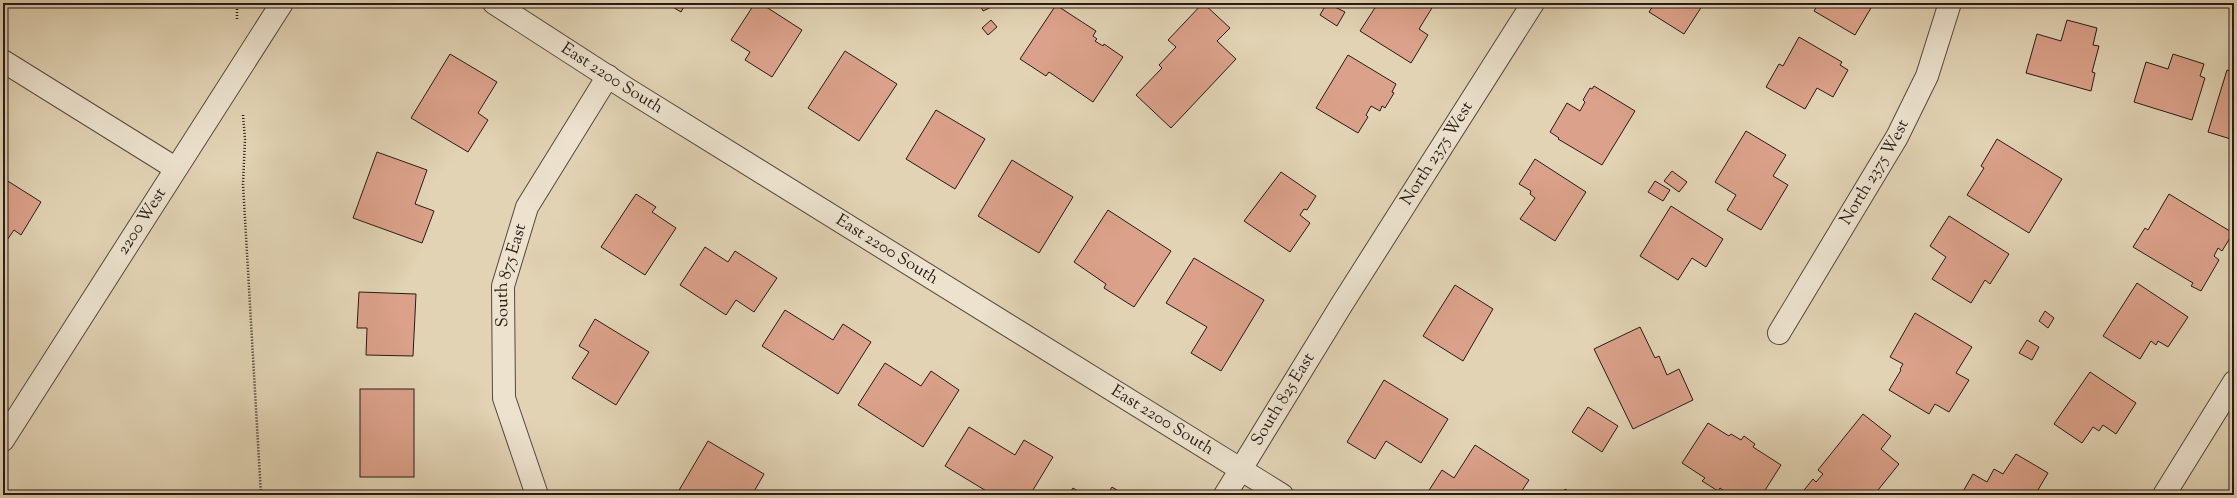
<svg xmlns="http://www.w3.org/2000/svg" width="2237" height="498" font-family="'Sorts Mill Goudy',serif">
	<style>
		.building { fill: #dba18a; stroke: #281b14 }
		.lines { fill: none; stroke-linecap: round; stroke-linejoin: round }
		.minor-casing { stroke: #56493c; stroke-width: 24 }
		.tertiary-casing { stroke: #56493c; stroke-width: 24 }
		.path { stroke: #281b14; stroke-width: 2.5; stroke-dasharray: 1 2; stroke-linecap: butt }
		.minor { stroke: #ece2ce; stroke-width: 22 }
		.tertiary { stroke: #ece2ce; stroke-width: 22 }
		.labels { text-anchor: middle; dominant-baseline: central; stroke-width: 3.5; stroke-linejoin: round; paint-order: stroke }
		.street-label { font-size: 17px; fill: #281b14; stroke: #ece2ce }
	</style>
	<rect width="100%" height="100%" fill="#e1d3b4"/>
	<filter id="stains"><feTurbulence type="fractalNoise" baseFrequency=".005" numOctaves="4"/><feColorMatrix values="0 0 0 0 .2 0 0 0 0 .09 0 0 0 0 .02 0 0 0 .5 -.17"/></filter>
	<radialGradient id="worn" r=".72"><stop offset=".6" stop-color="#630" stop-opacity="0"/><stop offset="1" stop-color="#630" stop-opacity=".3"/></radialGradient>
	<g class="building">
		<polygon points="666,3 686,3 681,12"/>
		<polygon points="755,3 760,3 802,30 772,77 745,60 750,52 731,40"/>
		<polygon points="979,3 1000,3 983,11"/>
		<polygon points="1203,3 1230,28 1217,41 1236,59 1171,128 1136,95 1162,68 1159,65 1176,47 1168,40"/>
		<polygon points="1256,3 1265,3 1263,7"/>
		<polygon points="1327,3 1345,12 1337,26 1320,15"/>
		<polygon points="1378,3 1435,3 1419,29 1428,35 1411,63 1360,31"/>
		<polygon points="1655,3 1704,3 1684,34 1649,12"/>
		<polygon points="1819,3 1871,3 1869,7 1871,8 1855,35 1814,11"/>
		<polygon points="1056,5 1096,31 1093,36 1097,39 1095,41 1103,46 1104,44 1123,57 1093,102 1049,72 1046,76 1020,59"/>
		<polygon points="991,20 997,27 988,35 982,28"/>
		<polygon points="2067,20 2097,28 2093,45 2099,46 2092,72 2095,73 2091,91 2026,73 2037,34 2061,41"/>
		<polygon points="1799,37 1842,62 1840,65 1848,70 1833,97 1817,88 1805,109 1766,87 1779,64 1783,66"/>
		<polygon points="845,51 897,84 859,141 808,108"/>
		<polygon points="450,54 497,82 478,113 488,120 468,152 411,118"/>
		<polygon points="2173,54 2204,64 2200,76 2205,78 2192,120 2134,102 2146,62 2168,69"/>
		<polygon points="1348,55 1396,84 1392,92 1394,93 1385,108 1382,106 1380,111 1371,106 1366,115 1368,117 1358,133 1316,108"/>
		<polygon points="2227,70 2234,72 2234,140 2208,132"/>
		<polygon points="1594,86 1635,111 1602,165 1558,139 1559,138 1550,132 1567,103 1580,111 1585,102 1583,100 1590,88 1592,89"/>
		<polygon points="936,110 985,139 955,189 906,159"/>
		<polygon points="1746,131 1786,155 1773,176 1788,185 1761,230 1727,210 1736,195 1715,182"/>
		<polygon points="1997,139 2062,179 2029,233 1967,195 1984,168 1981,166"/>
		<polygon points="377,152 427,170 415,204 434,211 422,243 353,218"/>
		<polygon points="1535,159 1586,192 1555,241 1520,219 1535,198 1530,194 1531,191 1519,184"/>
		<polygon points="1012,160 1073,197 1039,253 978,216"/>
		<polygon points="1672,171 1687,182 1679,192 1664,181"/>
		<polygon points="1281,172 1316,196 1307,210 1304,209 1300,215 1310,223 1290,252 1244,221"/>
		<polygon points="3,178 41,202 21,235 14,230 3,246"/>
		<polygon points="1655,181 1670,190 1663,201 1648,192"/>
		<polygon points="636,194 656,207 652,212 676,228 645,275 601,247"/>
		<polygon points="2169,194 2233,233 2222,251 2218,248 2214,256 2219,260 2201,291 2191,286 2193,283 2133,247 2145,228 2148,230"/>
		<polygon points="1671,206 1723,239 1706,267 1692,258 1678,280 1640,256"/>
		<polygon points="1108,210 1171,251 1134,307 1104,288 1106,284 1074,262"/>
		<polygon points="1949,216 2009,254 1990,284 1985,280 1971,303 1932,279 1946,257 1930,246"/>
		<polygon points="705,247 728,262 735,251 777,278 754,312 736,300 726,315 680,285"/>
		<polygon points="1194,258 1264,300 1221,371 1191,353 1207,327 1166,303"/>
		<polygon points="2137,283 2188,317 2168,347 2158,341 2156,345 2151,341 2140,359 2103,336"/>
		<polygon points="1455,285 1493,309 1463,361 1423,336"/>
		<polygon points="359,292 416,294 413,356 366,355 367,328 357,328"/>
		<polygon points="785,310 833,340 843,324 871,342 838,394 762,346"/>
		<polygon points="2045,311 2054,318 2048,328 2039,321"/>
		<polygon points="1915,313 1972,347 1956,373 1969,380 1949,412 1935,404 1929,414 1889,390 1901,370 1900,369 1903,364 1890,357"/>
		<polygon points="595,319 649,352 616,405 572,378 589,352 579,346"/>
		<polygon points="1640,327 1655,358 1659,356 1667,375 1679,369 1693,400 1633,429 1594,349"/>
		<polygon points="2027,340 2039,347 2032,360 2019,353"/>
		<polygon points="885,363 921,386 931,371 959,390 923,447 858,405"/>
		<polygon points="2090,372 2136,403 2116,434 2103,425 2099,431 2093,427 2082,443 2054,424"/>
		<polygon points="1384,380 1448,419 1421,463 1386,441 1375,459 1347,442"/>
		<rect x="360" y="389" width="54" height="88"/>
		<polygon points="1588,407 1618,426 1602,452 1572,432"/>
		<polygon points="1863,414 1891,436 1881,449 1899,464 1874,495 1800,495 1813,479 1816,482 1823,474 1818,470"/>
		<polygon points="1708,423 1729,436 1731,434 1741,440 1744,436 1755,444 1753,447 1781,465 1762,495 1730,495 1720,488 1718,491 1702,481 1705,478 1682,463"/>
		<polygon points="969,427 1015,455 1024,440 1053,457 1030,495 993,495 945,466"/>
		<polygon points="708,441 764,474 752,495 683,495 678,492"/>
		<polygon points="1475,445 1529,480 1519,495 1426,495 1442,470 1454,478"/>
		<polygon points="2016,454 2048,473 2035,495 1961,495 1973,474 1987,482 1994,469 2003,474"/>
		<polygon points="1112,487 1125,495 1107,495"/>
		<polygon points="1073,488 1084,495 1068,495"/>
		<polygon points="1565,489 1575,495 1562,495"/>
	</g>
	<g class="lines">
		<g class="minor-casing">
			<g id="minor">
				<path id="s1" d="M494,3L627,89L1282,495"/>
				<polyline points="3,61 175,168"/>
				<path id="s2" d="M1779,333L1897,137L1927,76L1950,3"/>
				<path id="s3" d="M537,495L504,398L503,286L527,207L608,76"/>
				<path id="s4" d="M1225,495L1342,304L1533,3"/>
				<polyline points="2164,495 2234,382"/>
			</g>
		</g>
		<g class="tertiary-casing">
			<g id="tertiary">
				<path id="s5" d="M3,440L282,3"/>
			</g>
		</g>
		<g class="path">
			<polyline points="237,3 237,20"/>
			<polyline points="243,115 245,139 243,184 261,495"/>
		</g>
		<use href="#minor" class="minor"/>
		<use href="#tertiary" class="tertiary"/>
	</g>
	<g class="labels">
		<g class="street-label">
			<text stroke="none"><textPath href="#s1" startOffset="140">East 2200 South</textPath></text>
			<text stroke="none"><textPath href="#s4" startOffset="402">North 2375 West</textPath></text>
			<text stroke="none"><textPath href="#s2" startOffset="187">North 2375 West</textPath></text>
			<text stroke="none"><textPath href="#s5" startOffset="259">2200 West</textPath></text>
			<text stroke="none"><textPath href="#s1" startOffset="464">East 2200 South</textPath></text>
			<text stroke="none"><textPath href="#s3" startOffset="226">South 875 East</textPath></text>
			<text stroke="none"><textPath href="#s4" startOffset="112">South 825 East</textPath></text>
			<text stroke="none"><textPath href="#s1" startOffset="788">East 2200 South</textPath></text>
		</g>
	</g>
	<rect width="2237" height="498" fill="none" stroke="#e1d3b4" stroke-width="16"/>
	<rect x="4" y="4" width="2229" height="490" fill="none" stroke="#281b14" stroke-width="2"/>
	<rect x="8" y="8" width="2221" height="482" fill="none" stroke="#281b14"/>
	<rect width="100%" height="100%" filter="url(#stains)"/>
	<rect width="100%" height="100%" fill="url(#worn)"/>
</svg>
